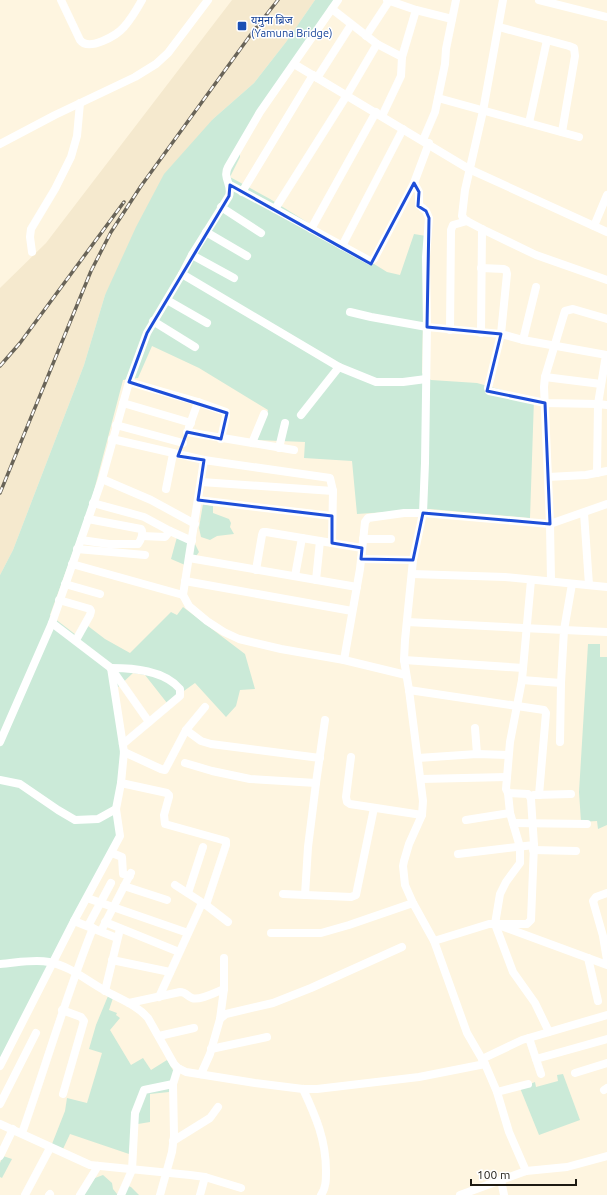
<svg xmlns="http://www.w3.org/2000/svg" width="607" height="1195" font-family="Ubuntu,'Noto Sans Devanagari',sans-serif">
	<style>
		.built { fill: #f5e9ce }
		.green { fill: #cbead8 }
		.lines { fill: none; stroke-linecap: round; stroke-linejoin: round }
		.street { stroke: #fff; stroke-width: 8 }
		.rail-casing { stroke: #696458; stroke-width: 3.5 }
		.rail { stroke: #fff; stroke-width: 2; stroke-dasharray: 6; stroke-linecap: butt }
		.marked { fill: none; stroke: #1d4ed8; stroke-width: 3; stroke-linejoin: round }
		.transit-dot { fill: #1a4fb4; stroke: #fff; stroke-width: 1.5 }
		.labels { text-anchor: middle; dominant-baseline: central; stroke-width: 3; stroke-linejoin: round; paint-order: stroke }
		.transit-label { font-size: 11px; fill: #164399; stroke: #fff; text-anchor: start }
	</style>
	<rect width="100%" height="100%" fill="#fef5e0"/>
	<polygon class="built" points="232,0 315,0 286,42 254,83 213,119 105,295 84,365 13,550 0,575 0,288 46,243"/>
	<g class="green">
		<polygon points="315,0 340,0 262,113 240,150 240,157 230,177 270,199 387,272 400,275 414,234 426,236 424,257 422,373 431,380 477,383 534,399 530,518 430,509 357,514 352,461 304,458 305,442 257,440 268,410 199,368 152,346 138,378 123,380 91,502 50,615 80,638 88,626 105,639 130,653 171,612 177,615 183,607 245,654 255,689 240,690 236,706 226,717 195,683 167,703 145,675 133,673 117,688 126,751 119,809 122,837 0,1070 0,575 13,550 84,365 105,295 136,227 164,174 213,119 254,83 286,42"/>
		<polygon points="203,504 213,506 213,513 229,519 231,523 230,527 234,534 217,536 210,540 201,537 199,528"/>
		<polygon points="177,537 195,544 199,552 192,562 185,565 171,559"/>
		<polygon points="588,644 600,644 600,657 607,657 607,825 598,829 597,821 581,822 579,792"/>
		<polygon points="108,996 113,998 109,1010 117,1013 116,1015 120,1018 110,1030 131,1065 143,1058 151,1070 167,1060 174,1072 169,1092 150,1094 150,1122 132,1125 129,1154 70,1134 63,1149 52,1144 65,1111 67,1098 87,1103 102,1053 89,1049 96,1025"/>
		<polygon points="563,1074 580,1120 539,1135 520,1088 535,1082 536,1087 558,1081 557,1075"/>
		<polygon points="3,1156 12,1159 2,1178 0,1177 0,1163"/>
		<polygon points="103,1175 112,1183 113,1189 117,1194 128,1186 131,1187 139,1195 83,1195 95,1178"/>
	</g>
	<g class="lines">
		<g class="street">
			<path d="M61,0L80,40C89,52 117,35 124,27C131,19 137,9 142,0"/>
			<polyline points="387,0 416,10 452,19"/>
			<polyline points="503,0 483,111 465,190 462,216 465,220 482,229 536,255 607,280"/>
			<polyline points="539,0 607,17"/>
			<polyline points="332,9 377,44 402,57 401,76 382,116"/>
			<polyline points="499,27 569,46 574,48 575,56 562,132"/>
			<polyline points="366,36 389,1"/>
			<polyline points="402,57 416,10"/>
			<polyline points="294,64 469,169 607,232"/>
			<polyline points="317,78 351,25"/>
			<polyline points="438,98 579,137"/>
			<polyline points="529,123 547,40"/>
			<polyline points="423,140 435,112 445,64 446,49 456,0"/>
			<polyline points="0,144 55,115 135,77 156,64 168,53 208,0"/>
			<polyline points="414,183 419,192 419,205 426,211 429,218 426,257 427,327 425,463 423,513 413,560 405,640 404,660 409,690 423,801 422,815 409,844 404,861 403,866 405,885 413,903 434,941 467,1033 485,1064 497,1092 528,1084"/>
			<polyline points="230,185 275,209 370,261 374,259 414,183 429,143"/>
			<polyline points="242,192 313,75"/>
			<polyline points="221,207 261,233"/>
			<polyline points="275,209 347,95 377,44"/>
			<polyline points="594,226 607,195"/>
			<polyline points="311,229 376,112"/>
			<polyline points="206,232 247,256"/>
			<polyline points="342,246 403,129"/>
			<polyline points="32,252 30,237 31,229 55,189 71,157 77,136 80,103"/>
			<polyline points="192,255 234,278"/>
			<polyline points="481,268 504,269 506,270 507,274 501,334 488,388 489,391 545,403 598,404 607,405"/>
			<polyline points="182,274 339,367 376,382 403,382 426,379"/>
			<polyline points="167,300 207,323"/>
			<polyline points="350,312 371,317 427,327 501,334 523,340 607,355"/>
			<polyline points="153,321 195,347"/>
			<polyline points="450,330 451,230 453,225 467,221"/>
			<polyline points="481,333 482,229"/>
			<polyline points="523,340 536,287"/>
			<polyline points="545,377 601,384"/>
			<polyline points="129,382 198,402 226,412 226,416 221,439"/>
			<polyline points="123,403 191,423"/>
			<polyline points="301,415 339,367"/>
			<polyline points="116,425 183,443"/>
			<polyline points="189,427 198,402"/>
			<polyline points="187,432 294,450"/>
			<polyline points="112,439 204,460 330,478 333,491 332,543"/>
			<polyline points="252,443 264,414"/>
			<polyline points="279,448 285,423"/>
			<polyline points="597,473 598,404 606,355"/>
			<polyline points="548,477 586,475 607,471"/>
			<polyline points="102,479 151,500 195,524"/>
			<polyline points="201,482 333,491"/>
			<polyline points="166,489 173,454"/>
			<polyline points="198,500 332,516"/>
			<polyline points="93,503 144,517 170,531 192,541"/>
			<polyline points="584,513 589,585"/>
			<polyline points="142,536 165,537 170,531"/>
			<polyline points="363,539 391,539"/>
			<path d="M81,540L109,544H138C141,540 144,533 141,529L88,519"/>
			<polyline points="77,549 145,555"/>
			<polyline points="189,558 357,587"/>
			<polyline points="361,559 413,560"/>
			<polyline points="72,564 183,595 189,606 207,621 224,632 239,639 281,649 344,660 406,675"/>
			<polyline points="256,570 262,535 263,532 266,532 362,548"/>
			<polyline points="412,574 505,577 607,587"/>
			<polyline points="295,576 302,538"/>
			<polyline points="316,580 320,541"/>
			<polyline points="185,581 352,611"/>
			<polyline points="551,581 550,524 544,387 545,377 565,311 573,309 607,319"/>
			<polyline points="65,584 100,594"/>
			<polyline points="572,584 564,630 607,632"/>
			<polyline points="183,595 204,460"/>
			<polyline points="59,600 90,609 91,611 90,615 76,640"/>
			<polyline points="407,622 564,630 561,683"/>
			<polyline points="52,623 111,668 149,722"/>
			<polyline points="344,660 360,569 365,522 368,518 404,513 423,513 550,524 607,504"/>
			<polyline points="404,660 523,668"/>
			<path d="M111,668C133,668 164,670 180,689V696L123,744"/>
			<polyline points="522,680 561,683 560,742"/>
			<polyline points="409,690 544,710 546,713 539,795"/>
			<polyline points="475,728 477,754"/>
			<polyline points="186,730 201,741 211,744 320,758"/>
			<path d="M0,742L52,623L102,479L129,382L147,333L182,274L192,255L229,196C233,185 222,178 228,167L260,112L338,0"/>
			<polyline points="124,752 161,769 165,770 186,730 205,707"/>
			<polyline points="351,757 346,797 347,802 350,804 422,815"/>
			<polyline points="418,758 477,754 508,755"/>
			<polyline points="185,763 212,771 250,779 316,783"/>
			<polyline points="421,779 507,777"/>
			<polyline points="0,780 20,784 58,810 75,820 98,819 116,809 121,783 124,752 111,668"/>
			<polyline points="121,783 167,793 169,795 169,797 164,815 165,824 226,841 226,845 206,905"/>
			<polyline points="534,795 571,794"/>
			<polyline points="510,813 520,847 520,863 506,882 500,894 495,924 513,972 535,1003 549,1032"/>
			<polyline points="466,820 510,813 508,793"/>
			<polyline points="513,823 587,824"/>
			<polyline points="533,850 576,851"/>
			<polyline points="112,853 122,857 123,874 130,876"/>
			<polyline points="458,854 534,845"/>
			<polyline points="175,885 206,905 228,922"/>
			<polyline points="124,886 167,900"/>
			<polyline points="188,893 203,847"/>
			<polyline points="607,893 596,897 593,901 603,936 607,960"/>
			<polyline points="283,894 351,897 356,895 374,808"/>
			<polyline points="305,895 308,847 316,783 325,720"/>
			<polyline points="87,898 188,933"/>
			<polyline points="74,921 117,938"/>
			<polyline points="105,922 179,952"/>
			<polyline points="88,926 111,883"/>
			<polyline points="501,926 607,965"/>
			<polyline points="101,931 131,873"/>
			<polyline points="271,933 321,933 349,925 413,903"/>
			<polyline points="434,941 489,924 527,924 531,920 534,845 531,799 529,795 528,794 508,793 506,789 510,742 522,680 531,580"/>
			<polyline points="588,958 598,1001"/>
			<polyline points="112,960 170,972"/>
			<path d="M0,964C16,963 33,959 49,962C70,966 86,980 104,990C119,999 136,1004 148,1018L174,1064L178,1068L186,1072L255,1083L303,1089H317L419,1077L485,1064"/>
			<polyline points="105,991 120,929"/>
			<polyline points="159,997 202,903"/>
			<path d="M129,1003L180,992C186,992 187,996 192,998C199,1001 216,992 224,989"/>
			<polyline points="62,1010 81,1017 84,1021 63,1094"/>
			<polyline points="220,1019 224,989 224,958"/>
			<polyline points="159,1036 194,1028"/>
			<polyline points="529,1038 541,1074"/>
			<polyline points="211,1049 267,1037"/>
			<polyline points="482,1059 522,1040 607,1015"/>
			<polyline points="536,1059 607,1039"/>
			<polyline points="0,1066 74,921 120,836 116,809"/>
			<polyline points="575,1073 607,1063"/>
			<polyline points="201,1074 210,1054 220,1019 226,1014 273,1003 311,988 402,947"/>
			<path d="M303,1089C316,1117 326,1140 326,1171C326,1180 326,1188 321,1195"/>
			<polyline points="604,1090 607,1088"/>
			<polyline points="497,1092 509,1132 526,1171"/>
			<polyline points="0,1104 36,1033"/>
			<polyline points="0,1124 90,1165 190,1175 205,1177 241,1188"/>
			<path d="M22,1133C46,1065 66,996 93,928"/>
			<polyline points="173,1141 210,1118 218,1107"/>
			<polyline points="0,1156 13,1129"/>
			<polyline points="501,1180 504,1195"/>
			<polyline points="25,1195 50,1148"/>
			<polyline points="49,1195 50,1194"/>
			<polyline points="80,1195 98,1166"/>
			<polyline points="121,1195 132,1170 135,1113 144,1090 173,1084"/>
			<polyline points="160,1195 172,1152 174,1136 173,1084 178,1068"/>
			<polyline points="200,1195 205,1177"/>
			<polyline points="460,1195 526,1171 567,1167 607,1156"/>
		</g>
		<g class="rail-casing">
			<g id="rail">
				<polyline points="0,366 20,343 124,202"/>
				<polyline points="0,493 91,271 111,232 141,186 252,33 278,0"/>
			</g>
		</g>
		<use href="#rail" class="rail"/>
	</g>
	<path class="marked" d="M414,183L419,192L418,206L426,211L429,218L427,327L501,334L487,391L545,403L550,524L423,513L413,560L361,559L362,548L332,543V516L198,500L204,460L178,456L187,432L221,439L227,413L129,382L147,333L229,196L230,185L371,264Z"/>
	<rect class="transit-dot" x="237" y="21" width="10" height="10" rx="2"/>
	<g class="labels">
		<g class="transit-label">
			<text x="251" y="20">यमुना ब्रिज<tspan x="251" dy="13">(Yamuna Bridge)</tspan></text>
		</g>
	</g>
	<path d="M471 1179v6h105v-6" fill="none" stroke="#1d1a12" stroke-width="2"/>
	<text x="477" y="1179" font-size="12" fill="#1d1a12" stroke="#ffffff" stroke-width="3" paint-order="stroke">100 m</text>
</svg>
